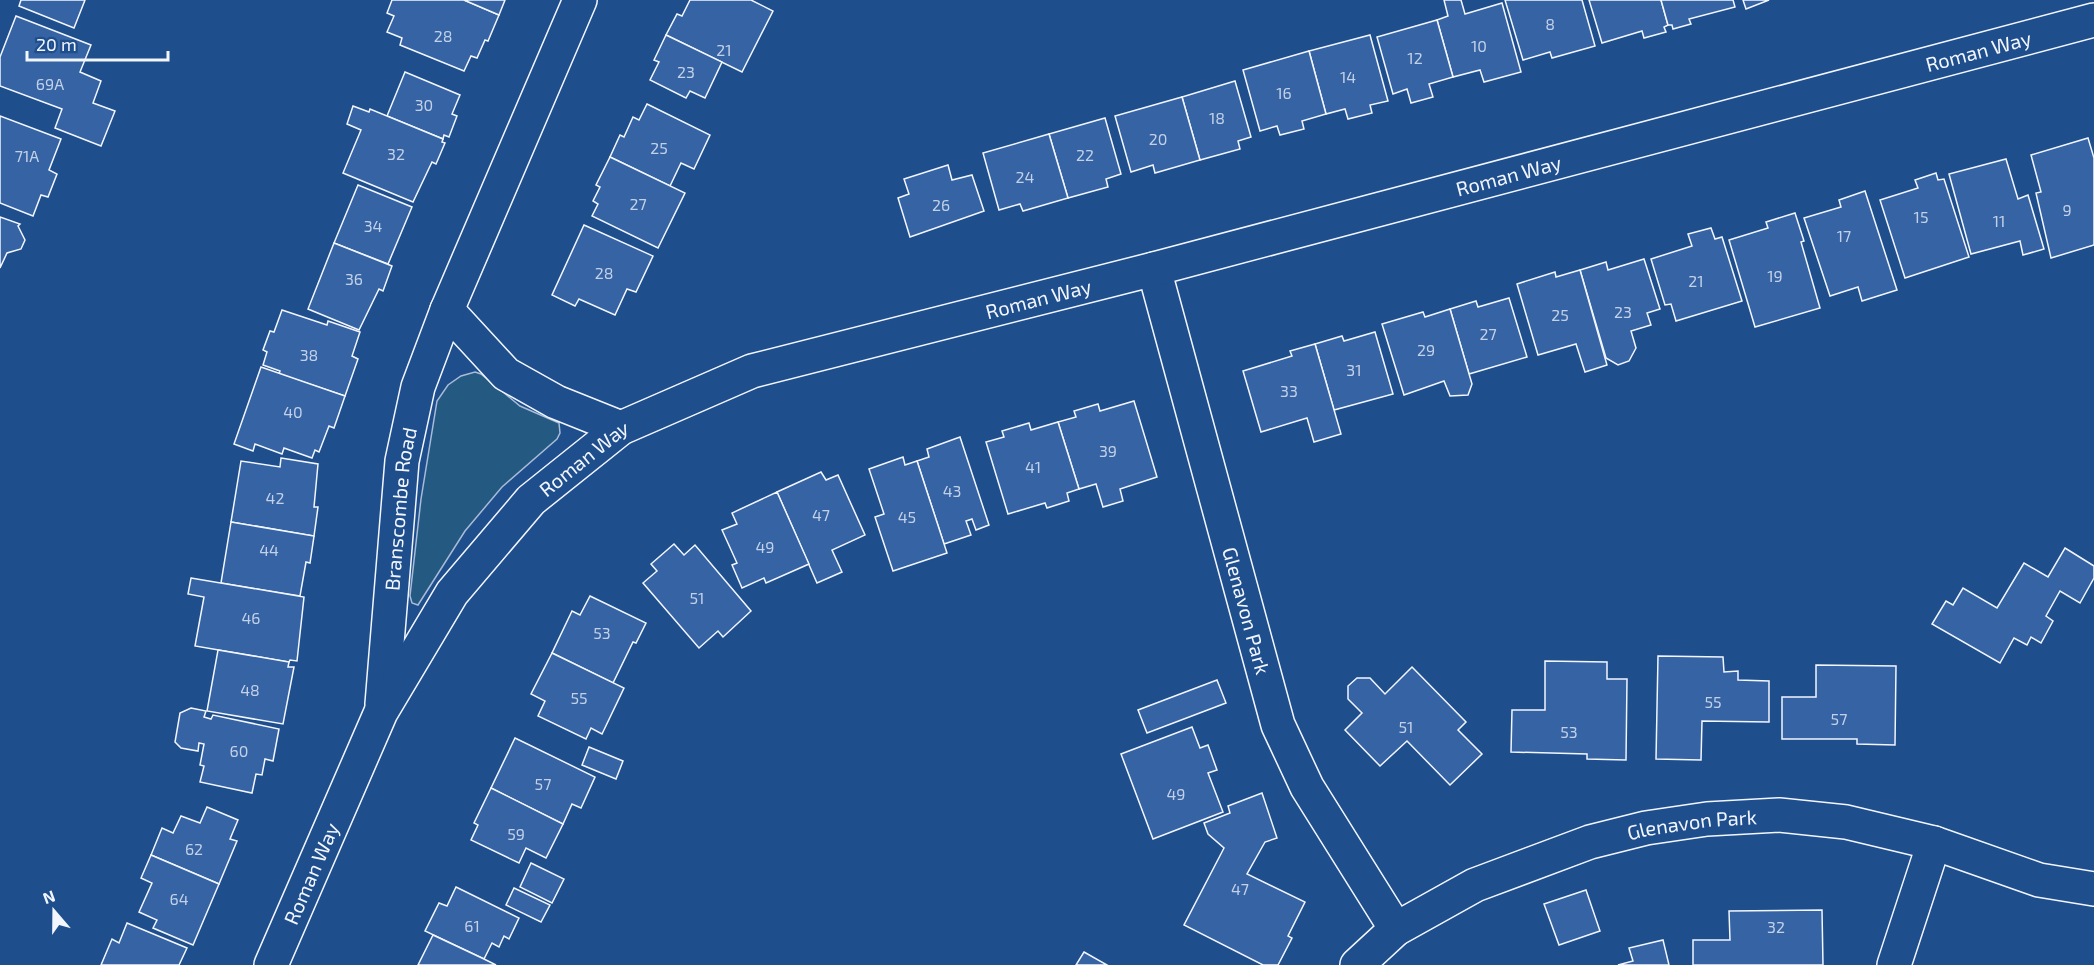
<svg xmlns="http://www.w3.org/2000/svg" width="2094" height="965" font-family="'Exo 2',sans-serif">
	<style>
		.green { fill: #245a82; stroke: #a8bbd7; stroke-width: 1.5 }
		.building { fill: #3563a3; stroke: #f2f6ff; stroke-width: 1.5 }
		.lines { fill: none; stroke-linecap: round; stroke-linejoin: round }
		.street-casing { stroke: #f2f6ff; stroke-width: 36 }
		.street { stroke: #1f4e8c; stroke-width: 33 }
		.labels { text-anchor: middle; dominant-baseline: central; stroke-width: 4.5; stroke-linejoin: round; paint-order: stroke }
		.number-label { font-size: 16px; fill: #c3d1e8 }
		.street-label { font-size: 20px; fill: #f2f6ff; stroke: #1f4e8c }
	</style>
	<rect width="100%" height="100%" fill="#1f4e8c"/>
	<polygon class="green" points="475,372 481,374 520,406 559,423 560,433 557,439 502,487 465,531 418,605 412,603 410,596 421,499 437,401 448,385 461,376"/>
	<g class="building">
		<polygon points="21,0 85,0 74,28 19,6"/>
		<polygon points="392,0 464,0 499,15 488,41 485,40 477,58 471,56 464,71 400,45 402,38 387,32 394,16 387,13"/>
		<polygon points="464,0 505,0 499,15"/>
		<polygon points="690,0 751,0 773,11 742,72 666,35 677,14 682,16"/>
		<polygon points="1444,0 1461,0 1465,14 1502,3 1521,72 1484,82 1480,70 1453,77 1437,20 1448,16"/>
		<polygon points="1505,0 1582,0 1595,46 1552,58 1550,52 1523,60"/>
		<polygon points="1589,0 1661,0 1668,25 1664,27 1666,32 1644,38 1642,31 1602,43"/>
		<polygon points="1661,0 1733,0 1735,7 1689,19 1691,24 1673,29 1672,25 1668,25"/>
		<polygon points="1743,0 1769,0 1746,9"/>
		<polygon points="16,16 91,45 80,72 101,81 93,103 115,111 101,146 55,128 62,109 0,86 0,57"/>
		<polygon points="1437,20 1453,77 1429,84 1433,97 1411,103 1407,89 1393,94 1377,37"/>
		<polygon points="666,35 722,62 705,98 690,91 686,98 650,80 659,62 654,60"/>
		<polygon points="1370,35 1388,101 1370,105 1372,113 1348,119 1345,109 1326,114 1309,51"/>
		<polygon points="1309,51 1326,114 1302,121 1304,129 1280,135 1277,126 1260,131 1243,70"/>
		<polygon points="405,72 460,95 452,114 457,116 449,137 444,135 443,139 387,116"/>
		<polygon points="1235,81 1251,137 1238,141 1240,149 1200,160 1182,97"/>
		<polygon points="1182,97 1200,160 1155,173 1153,165 1131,172 1115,116"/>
		<polygon points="647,104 710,135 694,169 681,163 670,186 610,157 620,135 624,137 633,117 639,120"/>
		<polygon points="353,106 369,112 370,109 443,139 442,142 445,143 436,164 432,162 413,202 343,173 361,130 347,124"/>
		<polygon points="0,116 61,139 49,170 57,174 48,197 41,195 33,216 0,203"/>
		<polygon points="1105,118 1121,174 1106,179 1108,187 1068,198 1049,134"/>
		<polygon points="1049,134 1068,198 1023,211 1020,204 999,210 983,153"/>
		<polygon points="2088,138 2094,158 2094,245 2051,258 2036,193 2041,192 2031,155"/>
		<polygon points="610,157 685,193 658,248 592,216 598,204 593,201 600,187 596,185"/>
		<polygon points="2006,159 2018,199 2028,195 2044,249 2023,255 2020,241 1971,254 1949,174"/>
		<polygon points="948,165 952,180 972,175 984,211 910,237 898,198 909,194 904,179"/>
		<polygon points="1936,173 1938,180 1944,179 1969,257 1905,278 1880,200 1918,188 1915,180"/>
		<polygon points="358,185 412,207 388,264 334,243"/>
		<polygon points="1865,191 1897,290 1862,301 1858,287 1830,296 1804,218 1841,207 1839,200"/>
		<polygon points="1795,213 1804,241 1801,242 1820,308 1755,327 1729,240 1768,228 1766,222"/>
		<polygon points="0,217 20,224 18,226 25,240 21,249 7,253 0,268"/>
		<polygon points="584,225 653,256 636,292 627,289 615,315 579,299 575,306 552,295"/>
		<polygon points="1711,228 1715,239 1722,237 1742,301 1676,321 1671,304 1665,305 1651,259 1692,246 1688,234"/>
		<polygon points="334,243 392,266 383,291 379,289 359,330 308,309"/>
		<polygon points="1644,259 1660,309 1647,313 1651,325 1631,331 1636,348 1629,361 1618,365 1606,358 1580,270 1606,262 1608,270"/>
		<polygon points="1580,270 1607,365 1585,372 1576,344 1538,355 1517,284 1555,272 1556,277"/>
		<polygon points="1509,298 1527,357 1469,374 1450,309 1476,301 1478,307"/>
		<polygon points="1450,309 1472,384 1468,395 1450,396 1444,381 1404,395 1382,324 1423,312 1425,317"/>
		<polygon points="282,310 327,325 328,321 360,332 352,356 358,359 345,396 279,374 280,371 263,365 267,352 263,350 270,331 274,332"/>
		<polygon points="1375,332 1393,394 1334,410 1315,344 1342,336 1344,341"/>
		<polygon points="1315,344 1341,434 1314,442 1307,418 1261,432 1243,371 1292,356 1290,351"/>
		<polygon points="261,367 345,396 334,428 329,426 319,452 315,450 312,458 284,448 282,454 255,444 253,451 234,444"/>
		<polygon points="1134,401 1157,477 1120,489 1123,501 1103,507 1096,484 1079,489 1058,422 1076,417 1074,411 1098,404 1100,411"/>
		<polygon points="1058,422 1079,489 1067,493 1069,501 1047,508 1045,503 1008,514 986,442 1004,437 1002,431 1029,423 1031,430"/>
		<polygon points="960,437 989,525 976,530 972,519 966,521 971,535 944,544 917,461 929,457 927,449"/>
		<polygon points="903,457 905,465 917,461 947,553 893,571 875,517 884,514 869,469"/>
		<polygon points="281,458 318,464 314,507 318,507 314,536 231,522 241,461 280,467"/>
		<polygon points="821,472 826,480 838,475 865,535 832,550 842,572 817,583 777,492"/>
		<polygon points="777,492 809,564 766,583 764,578 742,588 732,565 737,563 722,530 737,524 732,513"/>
		<polygon points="231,522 314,536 310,563 306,562 300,596 221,583"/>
		<polygon points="674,544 684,555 695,545 751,611 723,637 718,631 699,648 643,583 657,571 651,564"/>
		<polygon points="2065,548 2094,566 2094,578 2080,603 2060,591 2046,616 2053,621 2041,643 2031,637 2027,645 2014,638 2000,663 1932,624 1946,601 1953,605 1963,588 1997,608 2024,563 2048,577"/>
		<polygon points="191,578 304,597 297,661 290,660 289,662 195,646 204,597 188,594"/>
		<polygon points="590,596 646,623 636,643 633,642 613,683 552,653 572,611 580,615"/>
		<polygon points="218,650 289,662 288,667 294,667 283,724 207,711"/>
		<polygon points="552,653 624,688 602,734 591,728 586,739 538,716 545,701 531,694"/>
		<polygon points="1658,656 1723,657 1724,672 1738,671 1738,680 1769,681 1769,722 1702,721 1701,760 1656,759"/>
		<polygon points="1545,661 1607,662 1607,679 1627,679 1626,760 1587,759 1587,754 1511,752 1512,710 1545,710"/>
		<polygon points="1816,665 1896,666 1895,745 1857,744 1857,739 1782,739 1782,697 1816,697"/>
		<polygon points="1412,667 1466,722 1458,730 1482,754 1450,785 1407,741 1380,766 1345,730 1362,713 1348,699 1348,686 1357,678 1370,678 1385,694"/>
		<polygon points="1217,680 1226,703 1147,733 1138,710"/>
		<polygon points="191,708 206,711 204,717 211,719 213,715 279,729 273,761 265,759 262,775 256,774 252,793 200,782 204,766 200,765 204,744 199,743 198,751 181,748 175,742 180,713"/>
		<polygon points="1192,727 1200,748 1208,745 1217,770 1208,773 1223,812 1153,839 1121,754"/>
		<polygon points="515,738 595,777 581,808 572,804 563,824 491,788"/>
		<polygon points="589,747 623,761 616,779 582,765"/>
		<polygon points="491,788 563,824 546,858 526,848 519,863 471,840 478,825 474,823"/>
		<polygon points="1262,793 1277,838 1265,842 1247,874 1305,902 1288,936 1292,938 1278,965 1263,965 1184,925 1224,848 1208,834 1204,823 1230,813 1228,806"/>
		<polygon points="207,807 238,820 230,839 237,841 219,884 151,855 162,828 173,833 181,816 200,823"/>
		<polygon points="151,855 219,884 193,945 153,928 157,920 139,912 152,883 141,878"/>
		<polygon points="531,863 564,879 552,903 520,887"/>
		<polygon points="456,887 519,918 509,939 504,936 499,947 492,943 484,959 425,931 439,903 447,906"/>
		<polygon points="514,888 550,905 541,922 506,905"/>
		<polygon points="1586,890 1600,931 1559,945 1544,904"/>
		<polygon points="1822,910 1823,965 1693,965 1693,940 1730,940 1729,911"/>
		<polygon points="127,923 187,948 179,965 101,965 112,939 119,943"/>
		<polygon points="433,935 484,959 496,965 418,965"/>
		<polygon points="1663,940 1669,965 1618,965 1633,961 1629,948"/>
		<polygon points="1084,952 1107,965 1076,965"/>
	</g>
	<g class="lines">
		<g class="street-casing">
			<g id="street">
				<path id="s1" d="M1154,269L1278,725L1307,787L1396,929"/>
				<polyline points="447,310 506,374 556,402 621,428"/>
				<path id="s2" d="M382,704L402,461L418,387L447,310L580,0"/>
				<path id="s3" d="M271,965L381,712L452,593L531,500L621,428L752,371L1154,269L2094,20"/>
				<path id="s4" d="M1357,965L1396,929L1475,885L1590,842L1646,828L1707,819L1779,815L1846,822L1934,843L2039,880L2094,889"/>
				<polyline points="1894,965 1934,843"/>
			</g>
		</g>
		<use href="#street" class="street"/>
	</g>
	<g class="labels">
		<g class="number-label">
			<text x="1550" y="23">8</text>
			<text x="443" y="35">28</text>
			<text x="1479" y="45">10</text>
			<text x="724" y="49">21</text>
			<text x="1415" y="57">12</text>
			<text x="686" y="71">23</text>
			<text x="1348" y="76">14</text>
			<text x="50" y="83">69A</text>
			<text x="1284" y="92">16</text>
			<text x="424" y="104">30</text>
			<text x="1217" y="117">18</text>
			<text x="1158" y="138">20</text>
			<text x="659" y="147">25</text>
			<text x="396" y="153">32</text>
			<text x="1085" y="154">22</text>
			<text x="27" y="155">71A</text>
			<text x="1025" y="176">24</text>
			<text x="638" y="203">27</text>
			<text x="941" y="204">26</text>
			<text x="2067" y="209">9</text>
			<text x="1921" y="216">15</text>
			<text x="1999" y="220">11</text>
			<text x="373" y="225">34</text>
			<text x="1844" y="235">17</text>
			<text x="604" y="272">28</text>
			<text x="1775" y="275">19</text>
			<text x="354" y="278">36</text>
			<text x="1696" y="280">21</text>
			<text x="1623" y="311">23</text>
			<text x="1560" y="314">25</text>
			<text x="1488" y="333">27</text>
			<text x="1426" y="349">29</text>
			<text x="309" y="354">38</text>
			<text x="1354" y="369">31</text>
			<text x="1289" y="390">33</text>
			<text x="293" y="411">40</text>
			<text x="1108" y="450">39</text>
			<text x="1033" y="466">41</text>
			<text x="952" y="490">43</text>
			<text x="275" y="497">42</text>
			<text x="821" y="514">47</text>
			<text x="907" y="516">45</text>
			<text x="765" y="546">49</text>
			<text x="269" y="549">44</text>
			<text x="697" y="597">51</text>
			<text x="251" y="617">46</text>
			<text x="602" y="632">53</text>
			<text x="250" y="689">48</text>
			<text x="579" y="697">55</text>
			<text x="1713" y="701">55</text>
			<text x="1839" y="718">57</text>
			<text x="1406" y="726">51</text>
			<text x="1569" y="731">53</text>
			<text x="239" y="750">60</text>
			<text x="543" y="783">57</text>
			<text x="1176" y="793">49</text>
			<text x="516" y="833">59</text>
			<text x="194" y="848">62</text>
			<text x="1240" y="888">47</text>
			<text x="179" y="898">64</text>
			<text x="472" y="925">61</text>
			<text x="1776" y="926">32</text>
		</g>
		<g class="street-label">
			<text stroke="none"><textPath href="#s3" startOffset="2062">Roman Way</textPath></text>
			<text stroke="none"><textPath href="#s3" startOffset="1576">Roman Way</textPath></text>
			<text stroke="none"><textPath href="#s3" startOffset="1090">Roman Way</textPath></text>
			<text stroke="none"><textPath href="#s3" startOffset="604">Roman Way</textPath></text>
			<text stroke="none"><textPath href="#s2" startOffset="196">Branscombe Road</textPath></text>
			<text stroke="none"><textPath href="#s1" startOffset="354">Glenavon Park</textPath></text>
			<text stroke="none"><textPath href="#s4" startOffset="370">Glenavon Park</textPath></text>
			<text stroke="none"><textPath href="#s3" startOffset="100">Roman Way</textPath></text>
		</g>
	</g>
	<g transform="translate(54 911) rotate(340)" stroke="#1f4e8c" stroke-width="4.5" paint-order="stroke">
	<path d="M0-4.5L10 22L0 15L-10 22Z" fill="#f2f6ff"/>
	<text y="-9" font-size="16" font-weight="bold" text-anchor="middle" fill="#f2f6ff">N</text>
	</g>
	<path d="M27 51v9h141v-9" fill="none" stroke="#f2f6ff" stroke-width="3"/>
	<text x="36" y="51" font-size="18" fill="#f2f6ff" stroke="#1f4e8c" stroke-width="4.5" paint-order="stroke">20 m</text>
</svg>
